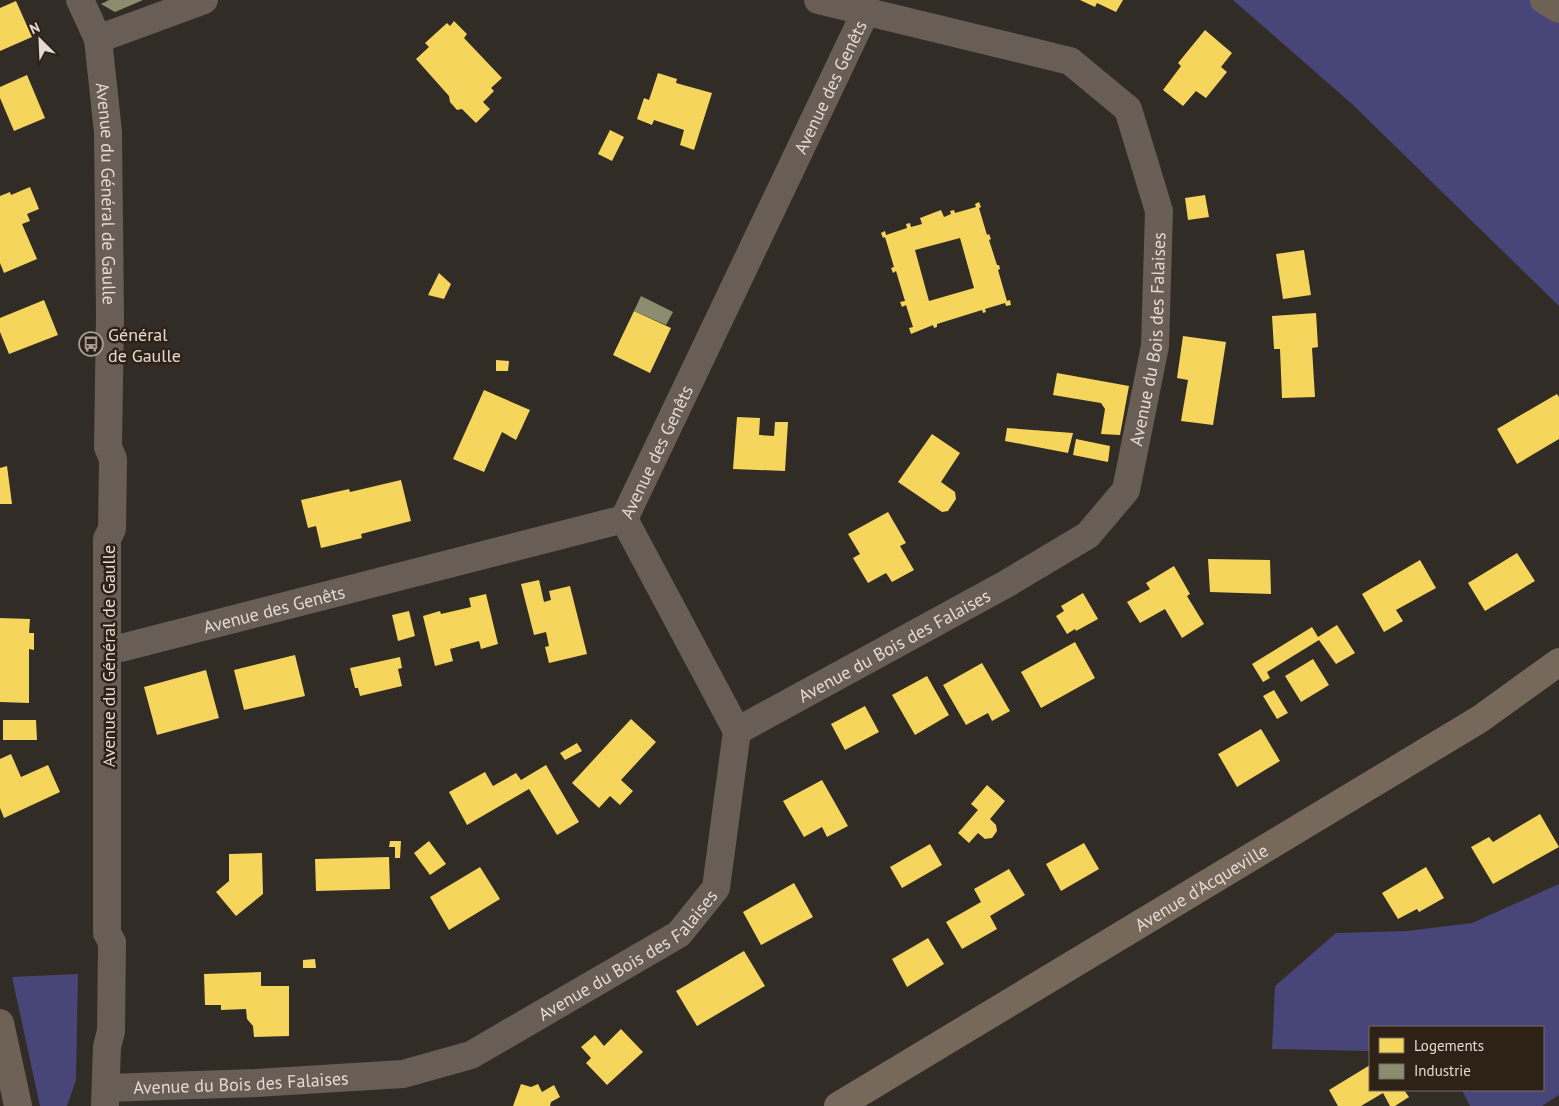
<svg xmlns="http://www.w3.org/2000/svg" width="1559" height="1106" font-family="'PT Sans',sans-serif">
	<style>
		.green { fill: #484579 }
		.homes { fill: #f6d55c; fill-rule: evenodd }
		.industry { fill: #8c8c6e }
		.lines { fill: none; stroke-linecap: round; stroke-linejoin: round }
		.street { stroke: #685e56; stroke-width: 28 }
		.secondary { stroke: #6e6156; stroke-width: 28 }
		.primary { stroke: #76685b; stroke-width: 28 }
		.labels { text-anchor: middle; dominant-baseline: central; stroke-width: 5; stroke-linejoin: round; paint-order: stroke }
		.street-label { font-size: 18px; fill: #e3dad3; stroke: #2e2217 }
		.poi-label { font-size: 18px; fill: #e3dad3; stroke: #2e2217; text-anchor: start }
	</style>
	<rect width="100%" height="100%" fill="#322c26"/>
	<g class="green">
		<polygon points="1233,0 1559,0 1559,306 1352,104"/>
		<polygon points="1559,884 1559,1095 1542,1106 1470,1106 1462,1090 1543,1090 1543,1027 1370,1027 1370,1051 1272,1049 1275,986 1336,933 1407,931 1472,923"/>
		<polygon points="78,974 76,1080 67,1106 40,1106 12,977"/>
	</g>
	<g class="homes">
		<polygon points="1080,0 1123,0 1116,12 1097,3 1095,7"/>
		<polygon points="16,1 32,37 0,51 0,8"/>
		<polygon points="454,21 467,34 464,38 502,78 491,88 494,91 483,102 490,109 476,123 462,109 457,110 450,102 449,96 416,59 429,47 425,43 447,23 450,26"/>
		<polygon points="1205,30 1232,53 1221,67 1227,72 1206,98 1196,91 1183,106 1163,90 1181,66 1178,63"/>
		<polygon points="658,73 677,79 676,83 712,93 694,150 680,145 684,130 654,120 652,125 637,119 644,98 649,100"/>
		<polygon points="27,75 45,118 14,131 0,98 0,87"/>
		<polygon points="610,130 624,137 612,161 598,154"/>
		<polygon points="30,187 39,209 27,214 30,221 22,224 37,259 4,273 0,263 0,196 10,192 11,195"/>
		<polygon points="1205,195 1209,217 1188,220 1185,198"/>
		<path d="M979,202L981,207L979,208L987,235L989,234L991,239L989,240L997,265H999L1000,269L998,270L1007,301L1010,300L1011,305L1006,306L1005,303L985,309L986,312L983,313L982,310L937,324V327L934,328L933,325L911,334L909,328L913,327L906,305L902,307L900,302L905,301L896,271L893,273L891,268L894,267L885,237L883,238L881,233L885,231L886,235L907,228L906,224L910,223L911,227L922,224L920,218L941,210L944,217L951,214L950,211L954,210L955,213L976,207L975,204ZM960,238L974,288L929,301L915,250Z"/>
		<polygon points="1304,250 1311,295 1283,299 1276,254"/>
		<polygon points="439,273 451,284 444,299 428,295"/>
		<polygon points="44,300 58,335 9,354 0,332 0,318"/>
		<polygon points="634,311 671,328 650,373 613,355"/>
		<polygon points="1316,313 1318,347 1312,348 1315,397 1282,398 1280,349 1274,349 1272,316"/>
		<polygon points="1183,336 1226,342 1213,425 1181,421 1188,380 1177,378"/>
		<polygon points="496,360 509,361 508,371 496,371"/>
		<polygon points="1057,373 1129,386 1120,435 1101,434 1105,409 1101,403 1053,395"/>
		<polygon points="484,390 530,410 516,440 502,432 484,472 453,459"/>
		<polygon points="1557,394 1559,397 1559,439 1517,464 1497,429"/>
		<polygon points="737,417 760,418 759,435 774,436 775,422 788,422 785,471 733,469"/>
		<polygon points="1007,428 1073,433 1068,453 1005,441"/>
		<polygon points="932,434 960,453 941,482 955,492 956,499 948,511 942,512 898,482"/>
		<polygon points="1076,439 1110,446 1108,462 1073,455"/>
		<polygon points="7,466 12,504 0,504 0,468"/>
		<polygon points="401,480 411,521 361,534 362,538 321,548 316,526 308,528 301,500 349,489 350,492"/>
		<polygon points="888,512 906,543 900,546 914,570 892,582 886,573 868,583 853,558 860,554 848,534"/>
		<polygon points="1517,553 1535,581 1485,611 1468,583"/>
		<polygon points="1208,559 1270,560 1271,594 1210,592"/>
		<polygon points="1420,560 1436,588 1396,610 1403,621 1384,632 1362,594"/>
		<polygon points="1174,566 1190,594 1187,596 1204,624 1182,638 1165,609 1140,623 1127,602 1150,589 1146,583"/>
		<polygon points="539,580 544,602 551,600 549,591 570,586 587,654 549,663 545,647 549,646 546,632 534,635 521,584"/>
		<polygon points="1083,593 1098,619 1076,631 1075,629 1067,634 1056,616 1064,611 1061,606"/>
		<polygon points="486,594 498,644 481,649 479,641 450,649 453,661 435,666 423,616 440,611 441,614 471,607 469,598"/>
		<polygon points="409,611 415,636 398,641 392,615"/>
		<polygon points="0,618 30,619 29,633 34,633 34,650 29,649 29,703 0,702"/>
		<polygon points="1337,625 1355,653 1336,664 1319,640 1267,672 1270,678 1263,682 1252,664 1312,627 1318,637"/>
		<polygon points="1075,642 1095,678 1041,708 1021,672"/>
		<polygon points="295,655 305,696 244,710 234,670"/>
		<polygon points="400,657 402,668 398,669 402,686 360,696 358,688 355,688 350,668"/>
		<polygon points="1313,659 1329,685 1301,702 1285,676"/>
		<polygon points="982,663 1010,711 992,721 988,713 966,725 943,685"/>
		<polygon points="206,670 219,718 157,735 144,687"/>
		<polygon points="927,676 949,715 915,735 892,695"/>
		<polygon points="1274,690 1288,713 1277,719 1263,696"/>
		<polygon points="865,706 879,732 845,750 831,724"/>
		<polygon points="631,719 656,742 621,780 633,791 620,805 610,796 599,808 572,783"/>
		<polygon points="3,720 36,720 37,740 3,740"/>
		<polygon points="1261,729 1280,761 1237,787 1218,754"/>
		<polygon points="577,743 582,751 565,760 560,753"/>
		<polygon points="11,754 21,777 48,765 60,792 4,818 0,808 0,759"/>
		<polygon points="546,765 579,822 557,835 529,789 467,825 449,792 485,772 493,786 516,773 521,780"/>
		<polygon points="822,780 848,826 827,837 822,827 804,837 783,801"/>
		<polygon points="987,785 1005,801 990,819 996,825 997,831 992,838 985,839 978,833 969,843 958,833 978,810 971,804"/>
		<polygon points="1540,814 1559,847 1493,884 1471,847 1489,837 1493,842"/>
		<polygon points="390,841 401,841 400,858 395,858 395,847 389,847"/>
		<polygon points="429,841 446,864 430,875 414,853"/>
		<polygon points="1084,843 1099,869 1061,891 1046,864"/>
		<polygon points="930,844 942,865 902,888 890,867"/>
		<polygon points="262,853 263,894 236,916 216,892 229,881 229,854"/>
		<polygon points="389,857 390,889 316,891 315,859"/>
		<polygon points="480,867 500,899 449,930 430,897"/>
		<polygon points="1426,867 1444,898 1419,912 1417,909 1398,919 1382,893"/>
		<polygon points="1009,869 1025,895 990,916 997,929 962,949 946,922 981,902 974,889"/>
		<polygon points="794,883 813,917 761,945 743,912"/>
		<polygon points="928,938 944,964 907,987 892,959"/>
		<polygon points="744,951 765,986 697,1026 676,991"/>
		<polygon points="315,959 316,968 303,968 303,960"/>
		<polygon points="261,972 261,986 289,986 289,1036 254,1037 253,1026 247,1019 246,1009 221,1010 221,1005 205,1005 204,974"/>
		<polygon points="621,1029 643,1052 607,1085 586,1063 591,1058 581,1047 595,1035 604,1046"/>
		<polygon points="1370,1065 1370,1090 1404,1090 1409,1097 1395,1106 1390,1106 1383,1093 1361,1106 1338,1106 1329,1090"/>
		<polygon points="521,1084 531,1087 538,1084 542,1092 554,1085 560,1097 551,1102 550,1106 513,1106"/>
	</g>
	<g class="industry">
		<polygon points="109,0 143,0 115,12 101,4"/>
		<polygon points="641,296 673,312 666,325 634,311"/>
	</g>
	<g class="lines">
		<g class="street">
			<path id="s1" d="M80,0L98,39L108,132L110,315L108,447L113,459L112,529L107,539V933L112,942L111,1031L107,1047L105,1105"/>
			<polyline points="98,39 204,0"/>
			<polyline points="624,519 737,731"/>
			<path id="s2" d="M107,650L121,648L624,519L866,11"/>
			<path id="s3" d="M106,1088L256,1083L403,1074L471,1055L679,934L716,888L737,731L1006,584L1088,535L1126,490L1155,346L1159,211L1128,109L1070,61L818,0"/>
		</g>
		<g class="secondary">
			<polyline points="1544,0 1559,9"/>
			<polyline points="0,1023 18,1106"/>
		</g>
		<path class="primary" id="s4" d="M838,1106L1480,719L1559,662"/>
	</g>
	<defs>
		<g id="bus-ring" transform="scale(1.25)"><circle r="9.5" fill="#2e2217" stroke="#a59d96" stroke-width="1.5"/><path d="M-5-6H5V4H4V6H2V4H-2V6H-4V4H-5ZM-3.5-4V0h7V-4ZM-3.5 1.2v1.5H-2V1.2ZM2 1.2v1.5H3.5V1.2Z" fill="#a59d96"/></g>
	</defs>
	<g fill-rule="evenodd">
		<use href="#bus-ring" x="91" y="344"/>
	</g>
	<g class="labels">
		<g class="street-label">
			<text stroke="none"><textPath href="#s2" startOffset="1012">Avenue des Genêts</textPath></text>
			<text stroke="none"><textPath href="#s1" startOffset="198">Avenue du Général de Gaulle</textPath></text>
			<text stroke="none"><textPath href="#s3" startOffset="1440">Avenue du Bois des Falaises</textPath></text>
			<text stroke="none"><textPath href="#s2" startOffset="608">Avenue des Genêts</textPath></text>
			<text stroke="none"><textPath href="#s2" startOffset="172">Avenue des Genêts</textPath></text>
			<text stroke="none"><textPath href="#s3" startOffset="1005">Avenue du Bois des Falaises</textPath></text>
			<text transform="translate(108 656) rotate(-90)">Avenue du Général de Gaulle</text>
			<text stroke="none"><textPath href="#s4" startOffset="424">Avenue d'Acqueville</textPath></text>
			<text stroke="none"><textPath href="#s3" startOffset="555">Avenue du Bois des Falaises</textPath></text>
			<text stroke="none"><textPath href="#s3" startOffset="135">Avenue du Bois des Falaises</textPath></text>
		</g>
		<g class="poi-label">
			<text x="108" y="334">Général<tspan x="108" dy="21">de Gaulle</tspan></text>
		</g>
	</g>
	<rect x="1369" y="1026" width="175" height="65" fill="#2e2217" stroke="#766c62"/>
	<rect x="1379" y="1038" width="25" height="15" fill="#f6d55c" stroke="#766c62"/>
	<text x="1414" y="1051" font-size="15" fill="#e3dad3">Logements</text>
	<rect x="1379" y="1064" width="25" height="15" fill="#8c8c6e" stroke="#766c62"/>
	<text x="1414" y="1076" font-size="15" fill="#e3dad3">Industrie</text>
	<g transform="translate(40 40) rotate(336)" stroke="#2e2217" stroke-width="4" paint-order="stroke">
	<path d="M0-4L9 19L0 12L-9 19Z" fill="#e3dad3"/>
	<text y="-8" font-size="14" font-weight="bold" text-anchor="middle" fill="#e3dad3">N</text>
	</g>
</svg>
